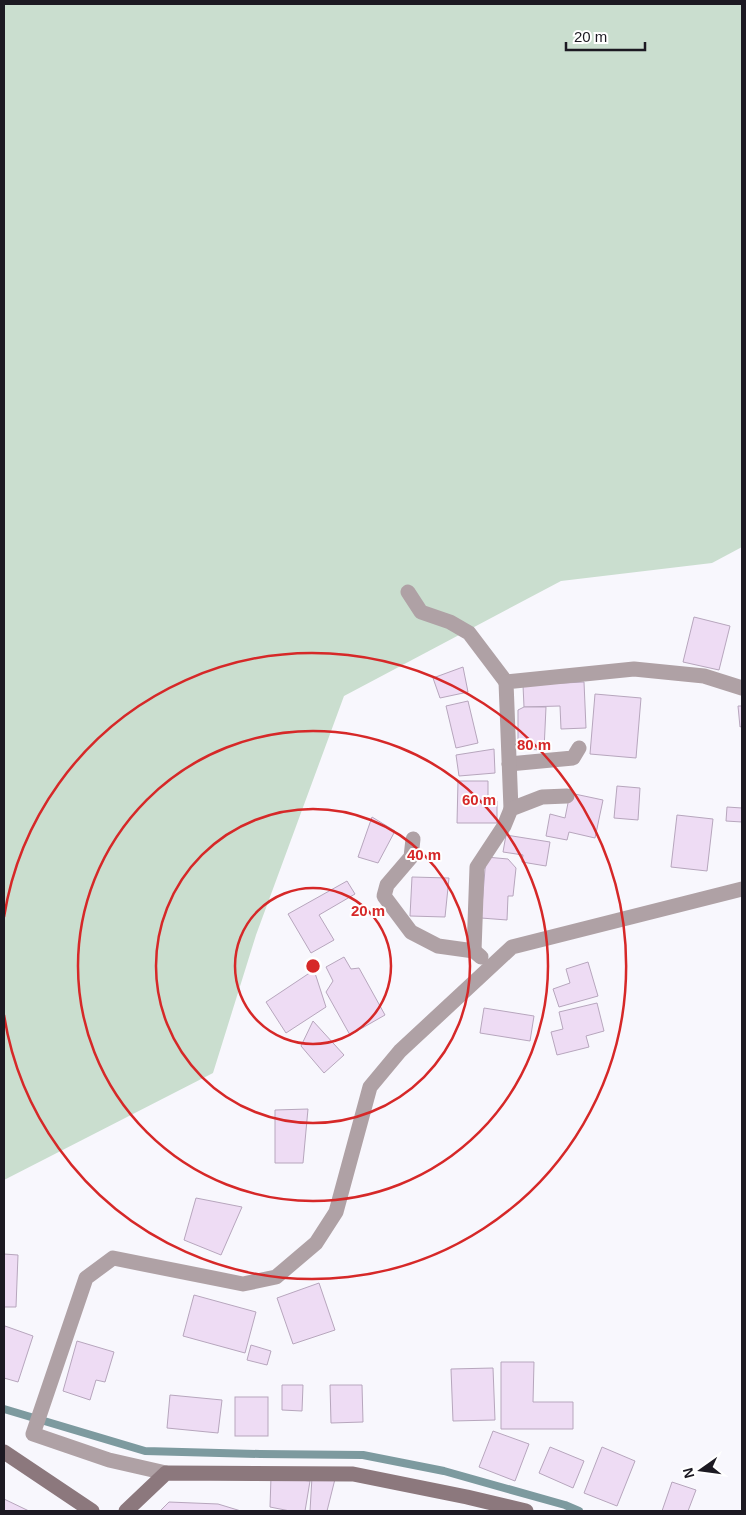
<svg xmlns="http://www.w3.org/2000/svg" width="746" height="1515" font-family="Arial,sans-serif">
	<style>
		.green { fill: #cadecf }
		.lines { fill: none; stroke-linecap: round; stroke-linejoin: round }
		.stream { stroke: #7d9a9f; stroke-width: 8 }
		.building { fill: #eedcf4; stroke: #b7a6bd }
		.street { stroke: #afa1a5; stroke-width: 15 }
		.secondary { stroke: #8c787d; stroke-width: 15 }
		.ring { fill: none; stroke: #d62828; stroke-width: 2.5 }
		.centre { fill: #d62828; stroke: #fff; stroke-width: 2.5 }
		.ring-label { font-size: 15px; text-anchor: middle; font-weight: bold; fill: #d62828; stroke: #fff; stroke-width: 4; stroke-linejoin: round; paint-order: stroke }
	</style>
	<rect width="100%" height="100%" fill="#f8f7fd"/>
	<polygon class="green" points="4,4 742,4 742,547 712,563 561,581 344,696 256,935 213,1073 4,1180"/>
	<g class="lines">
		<polyline class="stream" points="4,1409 145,1451 260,1454 363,1455 444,1471 565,1505 579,1511"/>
	</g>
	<g class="building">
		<polygon points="694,617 730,626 719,670 683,662"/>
		<polygon points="463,667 468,692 440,698 433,678"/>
		<polygon points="584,682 586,728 561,729 560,706 524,707 523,685"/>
		<polygon points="595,694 641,698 636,758 590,754"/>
		<polygon points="468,701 478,743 456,748 446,706"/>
		<polygon points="738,706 742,706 742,726 740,727"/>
		<polygon points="524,707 546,707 544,750 518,749 518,710"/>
		<polygon points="494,749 495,773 459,776 456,755"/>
		<polygon points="458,781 488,781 488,801 497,801 497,823 457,823"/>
		<polygon points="617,786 640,788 638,820 614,818"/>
		<polygon points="570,793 603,800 595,838 569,832 567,840 546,836 550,814 565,818"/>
		<polygon points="727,807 742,808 742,822 726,821"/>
		<polygon points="677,815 713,819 707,871 671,867"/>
		<polygon points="372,817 395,831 378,863 358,857"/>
		<polygon points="506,835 550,842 546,866 522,862 523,855 503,852"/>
		<polygon points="486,857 508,859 516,868 513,896 508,896 507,920 481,918"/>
		<polygon points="412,877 449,878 445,917 410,916"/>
		<polygon points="347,881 355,894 319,915 334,940 311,953 288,914"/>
		<polygon points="344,957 351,969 359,968 385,1015 350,1035 326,992 333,981 326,967"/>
		<polygon points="588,962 598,996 559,1007 553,989 570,983 566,969"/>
		<polygon points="314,970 326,1007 286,1033 266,1002"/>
		<polygon points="597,1003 604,1031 586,1036 589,1047 557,1055 551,1032 563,1029 559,1012"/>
		<polygon points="484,1008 534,1016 530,1041 480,1033"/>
		<polygon points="313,1021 344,1055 324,1073 301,1046"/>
		<polygon points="308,1109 303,1163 275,1163 275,1110"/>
		<polygon points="196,1198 242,1207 221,1255 184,1240"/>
		<polygon points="4,1254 18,1255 16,1307 4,1307"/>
		<polygon points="319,1283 335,1330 293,1344 277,1298"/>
		<polygon points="194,1295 256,1312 245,1353 183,1336"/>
		<polygon points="5,1326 33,1336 18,1382 4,1378 4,1330"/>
		<polygon points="77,1341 114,1352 105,1382 96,1380 90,1400 63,1391"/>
		<polygon points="251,1345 271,1351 267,1365 247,1360"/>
		<polygon points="501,1362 534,1362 533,1402 573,1402 573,1429 501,1429"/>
		<polygon points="493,1368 495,1420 453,1421 451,1369"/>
		<polygon points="282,1385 303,1385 302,1411 282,1410"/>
		<polygon points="330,1385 362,1385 363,1422 331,1423"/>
		<polygon points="170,1395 222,1400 218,1433 167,1428"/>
		<rect x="235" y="1397" width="33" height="39"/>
		<polygon points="493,1431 529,1444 515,1481 479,1467"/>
		<polygon points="550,1447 584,1461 573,1488 539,1473"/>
		<polygon points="602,1447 635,1461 617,1506 584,1493"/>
		<polygon points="271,1477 310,1481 305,1511 290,1511 270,1507"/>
		<polygon points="312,1477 335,1479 327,1511 310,1511"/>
		<polygon points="672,1482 696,1490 688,1511 662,1511"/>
		<polygon points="4,1499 29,1511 4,1511"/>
		<polygon points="169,1502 218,1504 241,1511 160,1511"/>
	</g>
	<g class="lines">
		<g class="street">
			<polyline points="408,592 421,612 450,622 469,633 506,682"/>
			<polyline points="509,764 573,758 579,748"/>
			<polyline points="511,809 506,682 634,669 704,676 742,688"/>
			<polyline points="413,839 411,857 387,885 384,896 411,932 438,946 474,951 481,957"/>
			<polyline points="474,951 477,867 504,826 511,809 542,797 567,796"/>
			<polyline points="166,1473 109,1460 33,1434 86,1278 113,1258 243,1284 276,1277 316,1243 336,1212 370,1087 400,1051 512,947 742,889"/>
		</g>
		<g class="secondary">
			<polyline points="4,1452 92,1511"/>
			<polyline points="126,1511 166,1473 353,1474 467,1497 526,1511"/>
		</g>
	</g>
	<g class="ring">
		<circle cx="313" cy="966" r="78"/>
		<circle cx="313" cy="966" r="157"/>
		<circle cx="313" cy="966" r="235"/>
		<path d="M4 917A313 313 0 1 1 4 1015"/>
	</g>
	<circle cx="313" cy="966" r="8" class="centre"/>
	<g class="ring-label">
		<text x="534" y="750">80 m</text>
		<text x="479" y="805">60 m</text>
		<text x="424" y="860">40 m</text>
		<text x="368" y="916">20 m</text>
	</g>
	<rect width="746" height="1515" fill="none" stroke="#1c1922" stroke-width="10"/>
	<g transform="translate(701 1470) rotate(256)" stroke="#ffffff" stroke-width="4" paint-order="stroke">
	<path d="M0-4L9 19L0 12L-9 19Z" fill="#1c1922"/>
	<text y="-8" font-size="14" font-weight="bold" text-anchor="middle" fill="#1c1922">N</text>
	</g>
	<path d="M566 42v8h79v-8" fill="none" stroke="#1c1922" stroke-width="2.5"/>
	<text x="574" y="42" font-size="15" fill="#1c1922" stroke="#ffffff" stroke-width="4" paint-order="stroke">20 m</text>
</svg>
